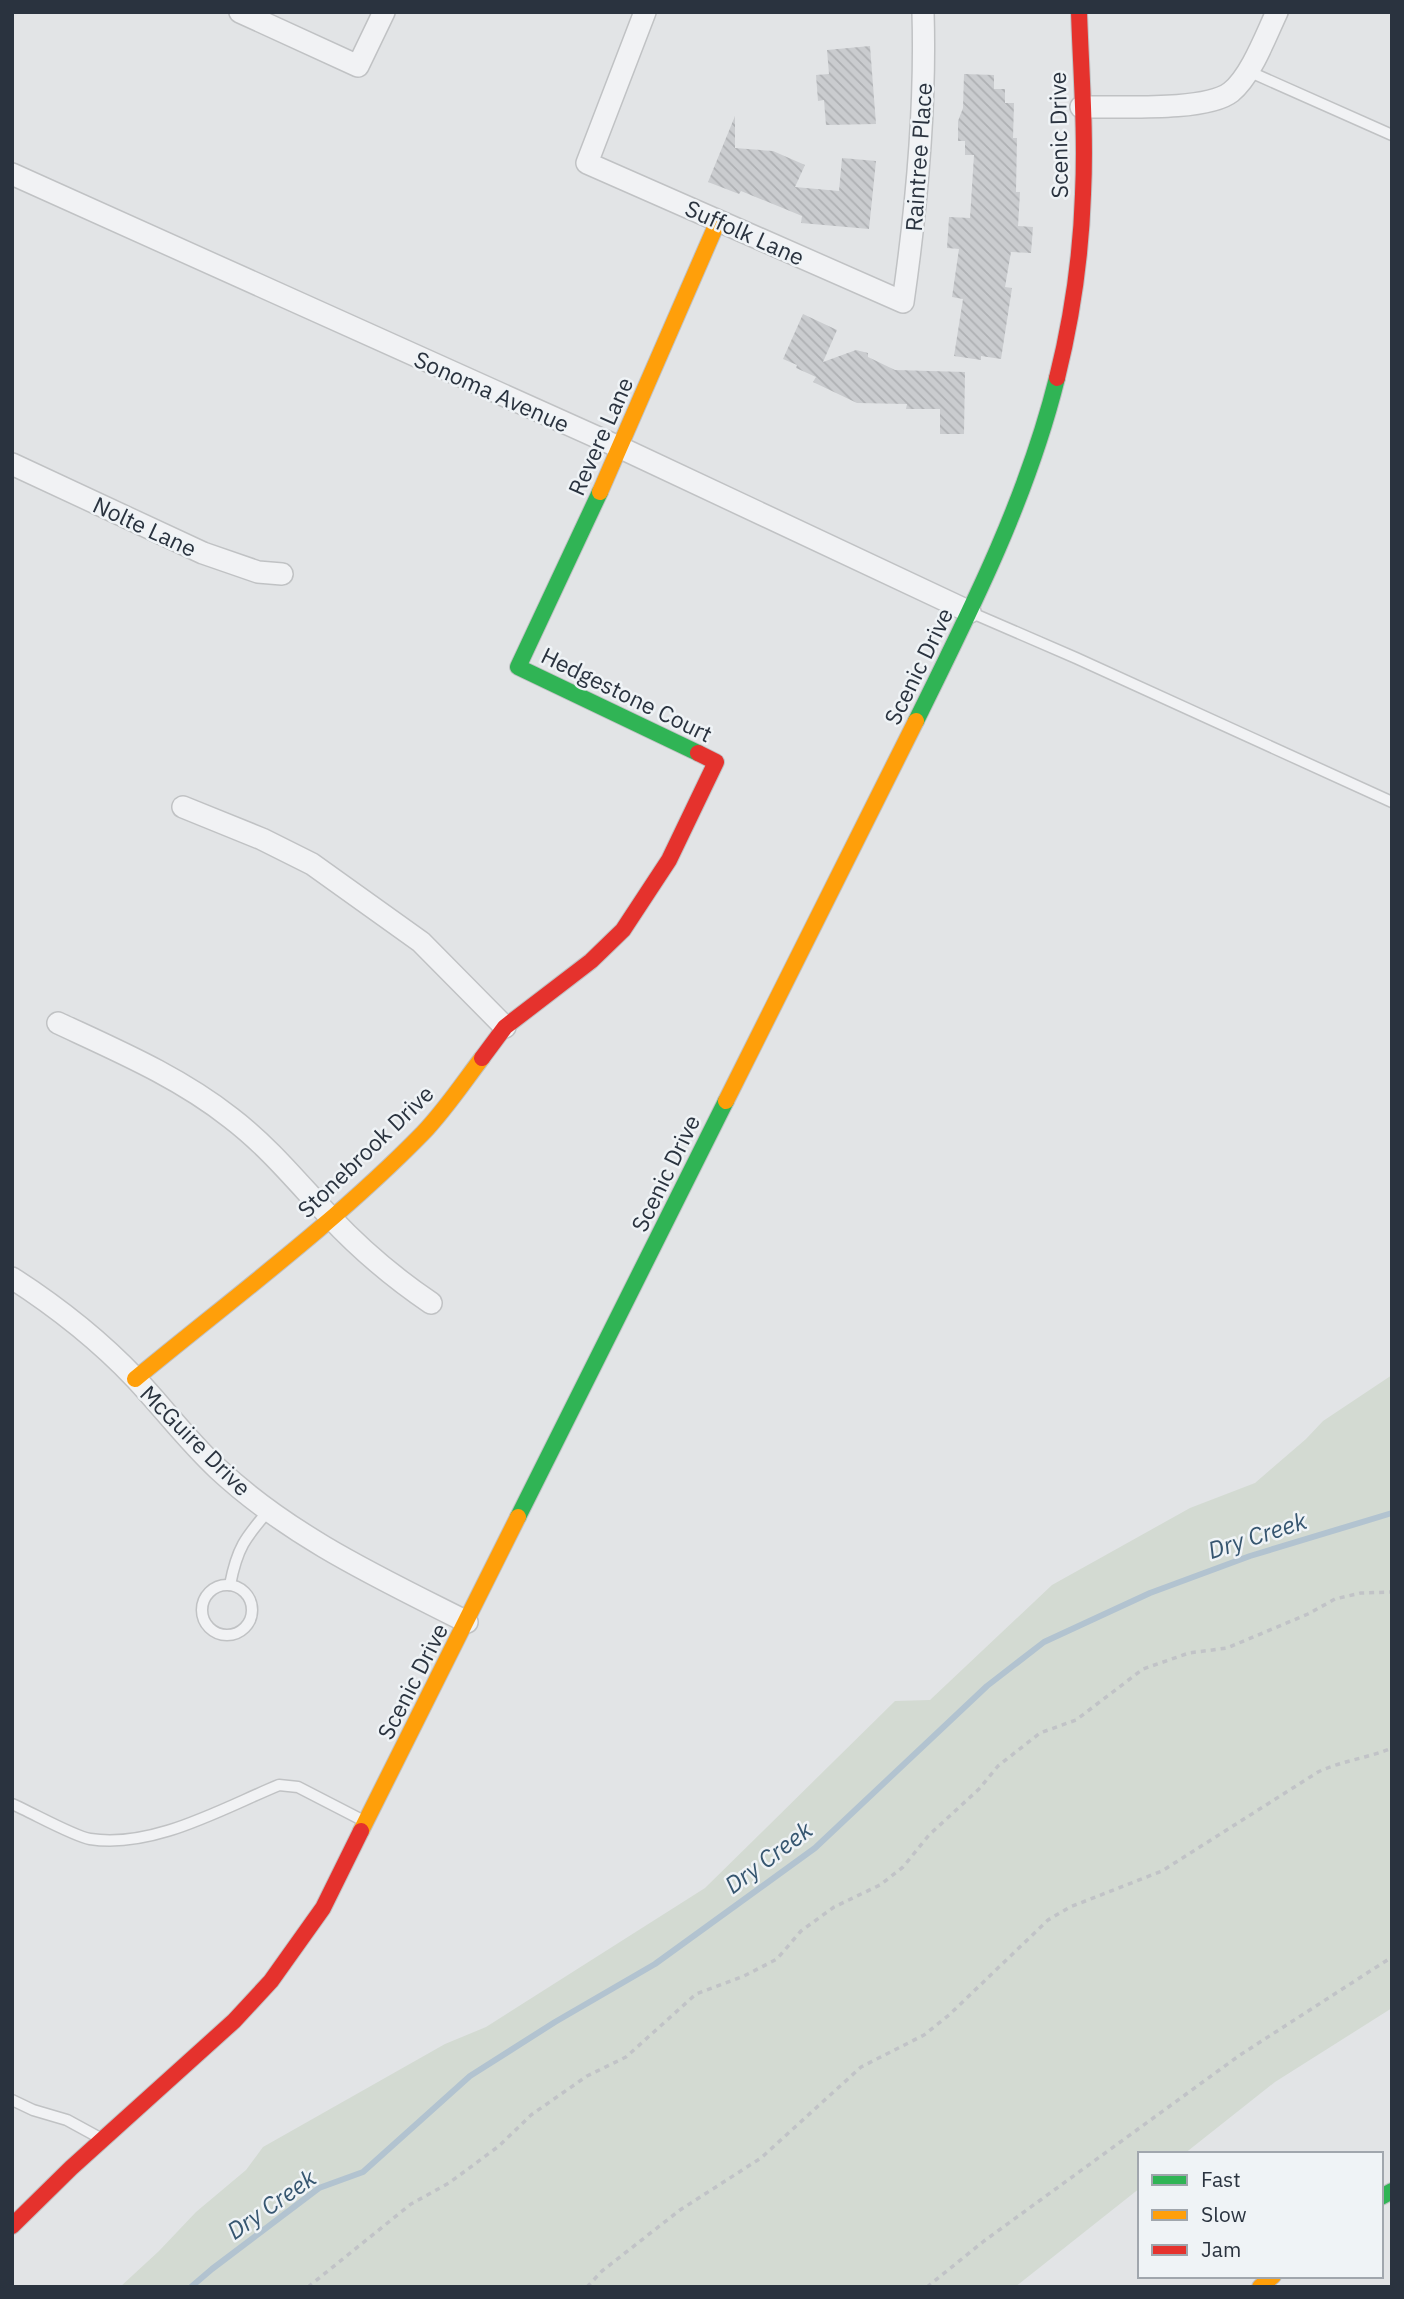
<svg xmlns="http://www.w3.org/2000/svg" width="1404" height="2299" font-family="'IBM Plex Sans',sans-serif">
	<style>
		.green { fill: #d3dad2 }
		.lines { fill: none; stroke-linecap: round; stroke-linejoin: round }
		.stream { stroke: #b2c3d0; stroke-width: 6 }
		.building { fill: url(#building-back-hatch) }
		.lane-casing { stroke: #c0c2c4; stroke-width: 13 }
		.street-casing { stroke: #c0c2c4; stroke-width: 24 }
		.fast-casing { stroke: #c0c2c4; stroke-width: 18 }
		.slow-casing { stroke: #c0c2c4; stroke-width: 18 }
		.jam-casing { stroke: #c0c2c4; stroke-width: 18 }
		.path { stroke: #c1c3c7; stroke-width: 3.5; stroke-dasharray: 5 5; stroke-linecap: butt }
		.lane { stroke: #f1f2f4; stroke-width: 10 }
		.street { stroke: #f1f2f4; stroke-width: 21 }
		.fast { stroke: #30b455; stroke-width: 16 }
		.slow { stroke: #ff9f0a; stroke-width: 16 }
		.jam { stroke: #e5322d; stroke-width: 16 }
		.labels { text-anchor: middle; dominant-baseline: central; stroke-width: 5; stroke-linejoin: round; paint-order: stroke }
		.street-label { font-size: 23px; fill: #2a333f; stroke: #eff3f6 }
		.water-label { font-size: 24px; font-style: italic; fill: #365670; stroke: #eff3f6 }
	</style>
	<defs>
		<pattern id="building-back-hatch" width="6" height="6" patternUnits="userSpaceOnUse" patternTransform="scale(1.75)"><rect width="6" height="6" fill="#cacccf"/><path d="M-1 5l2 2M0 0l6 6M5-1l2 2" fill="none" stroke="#aeb0b3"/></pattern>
	</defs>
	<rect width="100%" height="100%" fill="#e2e4e6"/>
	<polygon class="green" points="1392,1375 1392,2008 1275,2082 1184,2154 1140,2154 1140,2188 1015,2287 120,2287 159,2251 196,2212 246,2170 263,2147 445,2044 486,2027 705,1888 895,1701 930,1700 1052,1585 1190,1508 1255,1483 1306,1439 1323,1421"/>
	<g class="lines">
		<polyline class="stream" points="191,2287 212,2269 319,2188 363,2172 470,2076 555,2022 655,1964 815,1848 987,1686 1044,1642 1150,1593 1250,1556 1392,1513"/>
	</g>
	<g class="building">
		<polygon points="870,46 876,124 826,125 824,100 818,101 816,75 829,74 827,50"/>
		<polygon points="964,74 994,75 994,89 1005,89 1005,103 1014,103 1013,138 1017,138 1016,192 1020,192 1018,226 1033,227 1031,253 1011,252 1005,287 1012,288 1001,359 981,356 981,360 954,356 963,299 952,297 959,249 947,248 949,217 970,218 974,155 965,155 965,141 958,141 958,121 963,108"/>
		<polygon points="735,116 735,148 773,151 805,165 795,187 839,191 842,158 876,161 869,229 801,223 802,216 741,191 739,194 708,182"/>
		<polygon points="803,314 837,330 823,362 856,350 868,353 868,357 895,370 965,372 964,434 940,434 940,409 906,409 907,404 857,403 813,382 816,377 796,368 797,365 783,359"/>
	</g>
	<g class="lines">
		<g class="lane-casing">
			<g id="lane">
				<polyline points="1248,71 1392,135"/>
				<polyline points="972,613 1076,658 1392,802"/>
				<circle cx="227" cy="1610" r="25"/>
				<path d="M230,1585C237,1548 245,1538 269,1510"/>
				<path d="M12,1804C31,1812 73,1836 90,1839C153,1849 223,1808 279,1785L298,1787L364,1821"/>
				<polyline points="12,2100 33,2110 67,2120 100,2138"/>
			</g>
		</g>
		<g class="street-casing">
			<g id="street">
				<polyline points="240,12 358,66 384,12"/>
				<path d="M645,12L587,163L903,302C917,205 926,110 923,12"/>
				<path d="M1081,107C1115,106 1206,112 1231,92C1251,76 1266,35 1277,12"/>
				<polyline points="12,174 621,448 970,612"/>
				<polyline points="12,464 203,553 258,572 282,574"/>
				<polyline points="183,807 262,839 312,864 421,942 505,1027"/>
				<path d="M58,1023C118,1051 179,1077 231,1118C269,1147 298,1183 330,1217C361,1250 394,1278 431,1303"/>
				<path d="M12,1278C57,1307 99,1340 136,1379C164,1409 188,1441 218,1469C291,1537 380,1578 467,1622"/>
			</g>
		</g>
		<g class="fast-casing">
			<g id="fast">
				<polyline points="600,492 518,667 698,753"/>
				<path d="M916,721C971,610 1027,499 1057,378"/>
				<polyline points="518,1517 726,1101"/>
				<polyline points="1381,2197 1392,2191"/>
			</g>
		</g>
		<g class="slow-casing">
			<g id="slow">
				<polyline points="600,492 718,221"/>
				<polyline points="726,1101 916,721"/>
				<path d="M135,1379C232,1299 335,1223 423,1133C445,1110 463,1083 482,1058"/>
				<polyline points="361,1831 518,1517"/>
				<polyline points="1260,2287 1273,2276"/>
			</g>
		</g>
		<g class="jam-casing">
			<g id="jam">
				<path d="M1057,378C1072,318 1081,256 1083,194C1086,133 1081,72 1079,12"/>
				<polyline points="482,1058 505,1027 591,961 623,930 669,860 716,762 698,753"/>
				<polyline points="12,2226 71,2168 234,2021 271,1981 323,1908 361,1831"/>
			</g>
		</g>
		<g class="path">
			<polyline points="308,2287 411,2204 449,2183 499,2146 531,2115 587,2076 626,2057 696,1994 744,1976 777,1959 801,1931 834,1907 880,1885 903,1867 929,1835 979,1789 998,1766 1040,1733 1076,1720 1143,1669 1189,1653 1227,1648 1308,1614 1335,1599 1361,1593 1392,1592"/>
			<path d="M587,2287L602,2271L680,2210L761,2158L861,2067L924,2035L949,2015L1048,1920L1070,1907L1162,1871L1318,1772C1341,1761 1368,1758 1392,1748"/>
			<polyline points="927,2287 984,2241 1240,2055 1392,1957"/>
		</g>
		<use href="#lane" class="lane"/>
		<use href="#street" class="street"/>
		<use href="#fast" class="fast"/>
		<use href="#slow" class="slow"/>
		<use href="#jam" class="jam"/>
	</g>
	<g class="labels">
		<g class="street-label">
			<text transform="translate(1058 135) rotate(-91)">Scenic Drive</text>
			<text transform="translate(918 157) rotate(-86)">Raintree Place</text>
			<text transform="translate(745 232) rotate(24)">Suffolk Lane</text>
			<text transform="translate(492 391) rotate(24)">Sonoma Avenue</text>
			<text transform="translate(600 436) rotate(-66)">Revere Lane</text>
			<text transform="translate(145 526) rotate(25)">Nolte Lane</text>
			<text transform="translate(918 666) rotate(-64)">Scenic Drive</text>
			<text transform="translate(627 694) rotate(26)">Hedgestone Court</text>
			<text transform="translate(365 1151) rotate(-44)">Stonebrook Drive</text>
			<text transform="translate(665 1173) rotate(-64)">Scenic Drive</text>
			<text transform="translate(196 1440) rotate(45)">McGuire Drive</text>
			<text transform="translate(412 1681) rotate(-63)">Scenic Drive</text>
		</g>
		<g class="water-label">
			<text transform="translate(1257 1535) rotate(-18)">Dry Creek</text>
			<text transform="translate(768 1857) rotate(-37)">Dry Creek</text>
			<text transform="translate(271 2204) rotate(-35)">Dry Creek</text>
		</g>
	</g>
	<rect width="1404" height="2299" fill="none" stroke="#2a333f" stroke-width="28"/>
	<rect x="1138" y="2152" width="245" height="126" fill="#eff3f6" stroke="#a0a6ad" stroke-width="2"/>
	<rect x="1152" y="2175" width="35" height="10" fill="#30b455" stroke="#a0a6ad" stroke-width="2"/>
	<text x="1201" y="2187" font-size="21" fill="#2a333f">Fast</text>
	<rect x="1152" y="2210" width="35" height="10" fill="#ff9f0a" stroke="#a0a6ad" stroke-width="2"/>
	<text x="1201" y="2222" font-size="21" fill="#2a333f">Slow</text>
	<rect x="1152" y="2245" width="35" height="10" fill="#e5322d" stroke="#a0a6ad" stroke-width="2"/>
	<text x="1201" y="2257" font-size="21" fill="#2a333f">Jam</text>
</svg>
